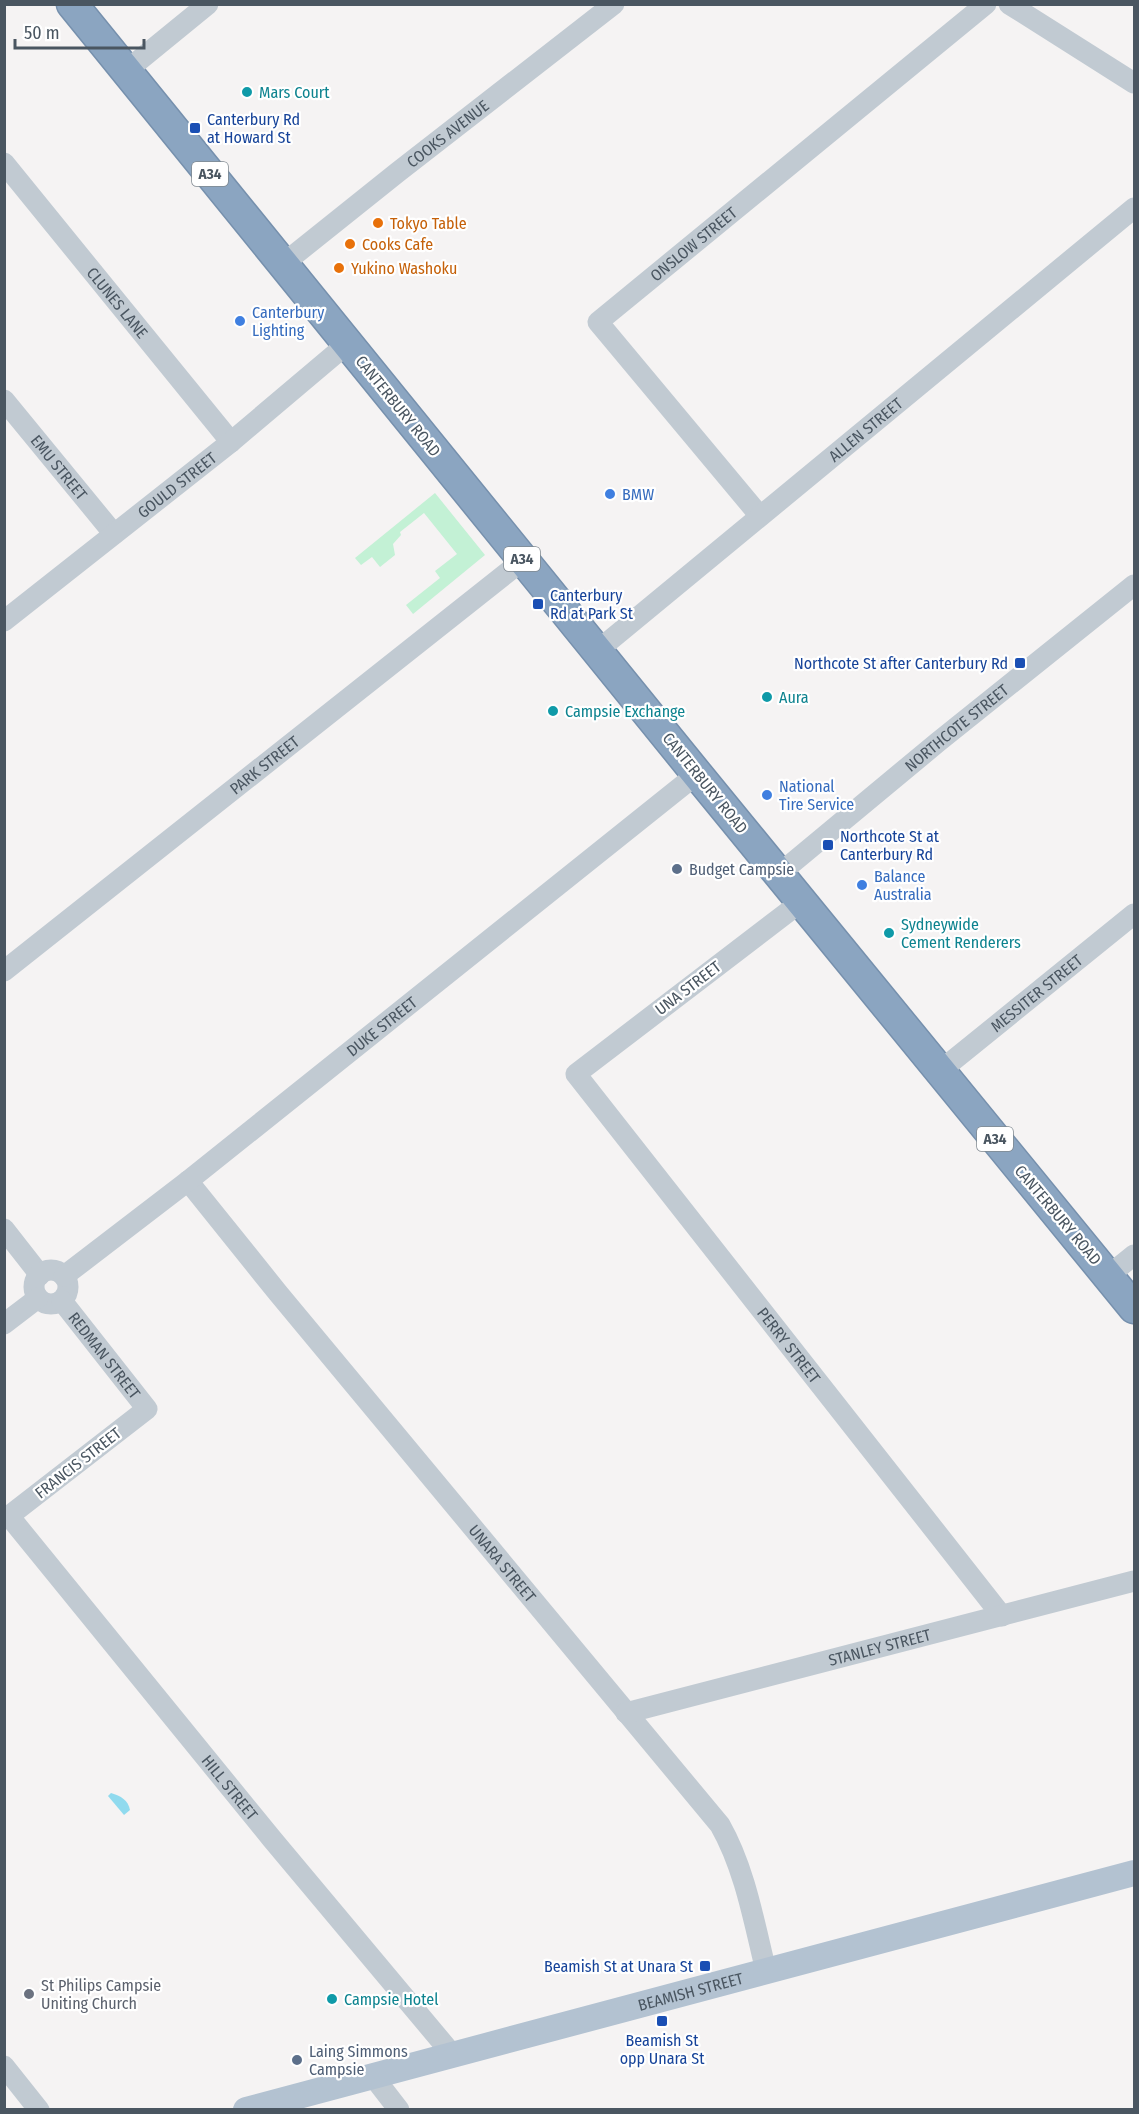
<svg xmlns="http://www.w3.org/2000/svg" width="1139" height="2114" font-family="'Fira Sans Condensed',sans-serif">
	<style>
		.green { fill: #c3f1d5 }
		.water { fill: #90daee }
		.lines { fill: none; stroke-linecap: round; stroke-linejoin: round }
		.highway-casing { stroke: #7690ad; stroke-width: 33 }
		.minor { stroke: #c1cad2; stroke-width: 21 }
		.major { stroke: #b3c2d1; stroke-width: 26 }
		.highway { stroke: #8ba5c1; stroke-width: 30 }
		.culture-dot { fill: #0f9aa8; stroke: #fff; stroke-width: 2 }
		.transit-dot { fill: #1a4fb4; stroke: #fff; stroke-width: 2 }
		.food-dot { fill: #e8710a; stroke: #fff; stroke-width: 2 }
		.shop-dot { fill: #3f7fe0; stroke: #fff; stroke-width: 2 }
		.service-dot { fill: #5c6f8a; stroke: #fff; stroke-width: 2 }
		.worship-dot { fill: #6b7280; stroke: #fff; stroke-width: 2 }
		.labels { text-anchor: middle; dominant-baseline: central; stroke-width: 4.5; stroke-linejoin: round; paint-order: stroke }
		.shield { fill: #fff; stroke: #808990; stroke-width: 1.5 }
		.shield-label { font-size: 15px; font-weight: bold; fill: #4a5661 }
		.culture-label { font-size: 16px; fill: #0d838f; stroke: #fff; text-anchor: start }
		.transit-label { font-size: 16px; fill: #164399; stroke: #fff; text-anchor: start }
		.street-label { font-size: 16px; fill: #4a5661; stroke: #fff }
		.food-label { font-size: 16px; fill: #c56008; stroke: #fff; text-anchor: start }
		.shop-label { font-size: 16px; fill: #366cbe; stroke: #fff; text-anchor: start }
		.service-label { font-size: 16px; fill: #4e5e75; stroke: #fff; text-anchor: start }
		.worship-label { font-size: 16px; fill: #5b616d; stroke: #fff; text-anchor: start }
	</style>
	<rect width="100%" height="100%" fill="#f5f3f3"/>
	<polygon class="green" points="435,493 485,555 413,614 406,605 440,578 435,571 457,554 424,513 400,532 401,535 393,544 395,555 380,567 372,557 361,565 355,558"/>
	<path class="water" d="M111,1793C121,1796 128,1800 130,1810L124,1815L108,1796Z"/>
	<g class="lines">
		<g class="highway-casing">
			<polyline id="highway" points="72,4 697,774 1134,1308"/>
		</g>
		<g class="minor">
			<polyline points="1009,4 1134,83"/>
			<polyline points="126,71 208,4"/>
			<path id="s1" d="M4,163L231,442"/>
			<path id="s2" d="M283,264L398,172L614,4"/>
			<path id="s3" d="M4,400L114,534"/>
			<path id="s4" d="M760,516L598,322L986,4"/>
			<path id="s5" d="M4,621L231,442L347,344"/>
			<path id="s6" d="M597,651L1134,208"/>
			<path id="s7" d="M779,874L938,742L1134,585"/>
			<path id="s8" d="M801,902L576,1074L1002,1616"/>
			<path id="s9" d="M4,971L523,560"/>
			<path id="s10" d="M940,1071L1134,914"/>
			<path id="s11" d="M188,1181L278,1293L720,1825C745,1869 754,1922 766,1971"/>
			<polyline points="4,1229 40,1275"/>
			<circle cx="51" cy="1287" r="17"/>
			<path id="s12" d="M64,1276L188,1181L697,774"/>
			<polyline points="1108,1276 1134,1255"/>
			<path id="s13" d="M62,1301L147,1409L9,1516L272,1839L452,2054"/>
			<polyline points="4,1324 38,1298"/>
			<path id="s14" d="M626,1713L1134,1581"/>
			<polyline points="4,2066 39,2110"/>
			<polyline points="372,2075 399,2110"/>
		</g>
		<path class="major" id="s15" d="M246,2110L1134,1873"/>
		<use href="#highway" class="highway"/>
	</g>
	<g class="culture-dot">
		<circle cx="247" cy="92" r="6"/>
		<circle cx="767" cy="697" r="6"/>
		<circle cx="553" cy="711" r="6"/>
		<circle cx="889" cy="933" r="6"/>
		<circle cx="332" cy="1999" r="6"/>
	</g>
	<g class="transit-dot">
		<rect x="189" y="122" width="12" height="12" rx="3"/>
		<rect x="532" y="598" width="12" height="12" rx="3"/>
		<rect x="1014" y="657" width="12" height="12" rx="3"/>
		<rect x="822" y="839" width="12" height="12" rx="3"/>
		<rect x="699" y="1960" width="12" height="12" rx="3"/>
		<rect x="656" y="2015" width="12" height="12" rx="3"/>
	</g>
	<g class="food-dot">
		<circle cx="378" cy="223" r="6"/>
		<circle cx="350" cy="244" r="6"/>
		<circle cx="339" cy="268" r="6"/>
	</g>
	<g class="shop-dot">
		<circle cx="240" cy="321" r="6"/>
		<circle cx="610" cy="494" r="6"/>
		<circle cx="767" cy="795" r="6"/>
		<circle cx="862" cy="885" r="6"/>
	</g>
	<g class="service-dot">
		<circle cx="677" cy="869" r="6"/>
		<circle cx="297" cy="2060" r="6"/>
	</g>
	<circle class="worship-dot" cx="29" cy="1994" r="6"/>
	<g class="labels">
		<g class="shield">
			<rect x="192" y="162" width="36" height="24" rx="4.5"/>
			<rect x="504" y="547" width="36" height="24" rx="4.5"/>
			<rect x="977" y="1127" width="36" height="24" rx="4.5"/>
		</g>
		<g class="shield-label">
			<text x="210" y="174">A34</text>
			<text x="522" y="559">A34</text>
			<text x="995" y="1139">A34</text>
		</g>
		<g class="culture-label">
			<text x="259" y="92">Mars Court</text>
			<text x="779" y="697">Aura</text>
			<text x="565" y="711">Campsie Exchange</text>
			<text x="901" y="924">Sydneywide<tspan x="901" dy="18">Cement Renderers</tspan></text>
			<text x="344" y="1999">Campsie Hotel</text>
		</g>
		<g class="transit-label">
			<text x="207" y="119">Canterbury Rd<tspan x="207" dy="18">at Howard St</tspan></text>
			<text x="550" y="595">Canterbury<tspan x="550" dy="18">Rd at Park St</tspan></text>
			<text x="1008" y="663" text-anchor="end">Northcote St after Canterbury Rd</text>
			<text x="840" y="836">Northcote St at<tspan x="840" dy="18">Canterbury Rd</tspan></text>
			<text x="693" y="1966" text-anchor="end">Beamish St at Unara St</text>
			<text x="662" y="2040" text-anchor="middle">Beamish St<tspan x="662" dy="18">opp Unara St</tspan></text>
		</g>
		<g class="street-label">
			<text stroke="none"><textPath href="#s2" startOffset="210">COOKS AVENUE</textPath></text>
			<text stroke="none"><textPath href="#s4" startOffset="376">ONSLOW STREET</textPath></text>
			<text stroke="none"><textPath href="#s1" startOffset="180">CLUNES LANE</textPath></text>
			<text transform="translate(398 406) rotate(51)">CANTERBURY ROAD</text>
			<text stroke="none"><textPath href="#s6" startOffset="348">ALLEN STREET</textPath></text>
			<text stroke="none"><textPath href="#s3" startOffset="87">EMU STREET</textPath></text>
			<text stroke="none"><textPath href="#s5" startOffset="220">GOULD STREET</textPath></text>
			<text stroke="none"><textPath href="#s7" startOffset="230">NORTHCOTE STREET</textPath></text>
			<text stroke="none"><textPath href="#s9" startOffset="332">PARK STREET</textPath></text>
			<text transform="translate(705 783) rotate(51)">CANTERBURY ROAD</text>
			<text transform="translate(688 988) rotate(-37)">UNA STREET</text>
			<text stroke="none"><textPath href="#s10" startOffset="124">MESSITER STREET</textPath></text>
			<text stroke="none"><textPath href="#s12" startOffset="404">DUKE STREET</textPath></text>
			<text transform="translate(1058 1215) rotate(50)">CANTERBURY ROAD</text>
			<text stroke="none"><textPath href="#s8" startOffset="628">PERRY STREET</textPath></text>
			<text stroke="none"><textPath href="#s13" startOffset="69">REDMAN STREET</textPath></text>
			<text transform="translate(78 1463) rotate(-38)">FRANCIS STREET</text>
			<text stroke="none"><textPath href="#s11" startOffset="495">UNARA STREET</textPath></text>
			<text stroke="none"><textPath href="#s14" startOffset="262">STANLEY STREET</textPath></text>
			<text stroke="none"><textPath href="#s13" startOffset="662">HILL STREET</textPath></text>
			<text stroke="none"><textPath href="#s15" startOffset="460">BEAMISH STREET</textPath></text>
		</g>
		<g class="food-label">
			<text x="390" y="223">Tokyo Table</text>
			<text x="362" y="244">Cooks Cafe</text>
			<text x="351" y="268">Yukino Washoku</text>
		</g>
		<g class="shop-label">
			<text x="252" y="312">Canterbury<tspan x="252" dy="18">Lighting</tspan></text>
			<text x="622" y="494">BMW</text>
			<text x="779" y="786">National<tspan x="779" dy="18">Tire Service</tspan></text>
			<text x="874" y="876">Balance<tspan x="874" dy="18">Australia</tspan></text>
		</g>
		<g class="service-label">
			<text x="689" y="869">Budget Campsie</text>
			<text x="309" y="2051">Laing Simmons<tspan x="309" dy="18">Campsie</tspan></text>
		</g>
		<g class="worship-label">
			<text x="41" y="1985">St Philips Campsie<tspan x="41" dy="18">Uniting Church</tspan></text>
		</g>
	</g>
	<rect width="1139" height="2114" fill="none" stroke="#4a5661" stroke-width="12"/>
	<path d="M15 39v9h129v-9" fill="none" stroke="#4a5661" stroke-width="3"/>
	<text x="24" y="39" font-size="18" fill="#4a5661" stroke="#ffffff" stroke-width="4.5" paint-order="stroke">50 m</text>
</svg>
